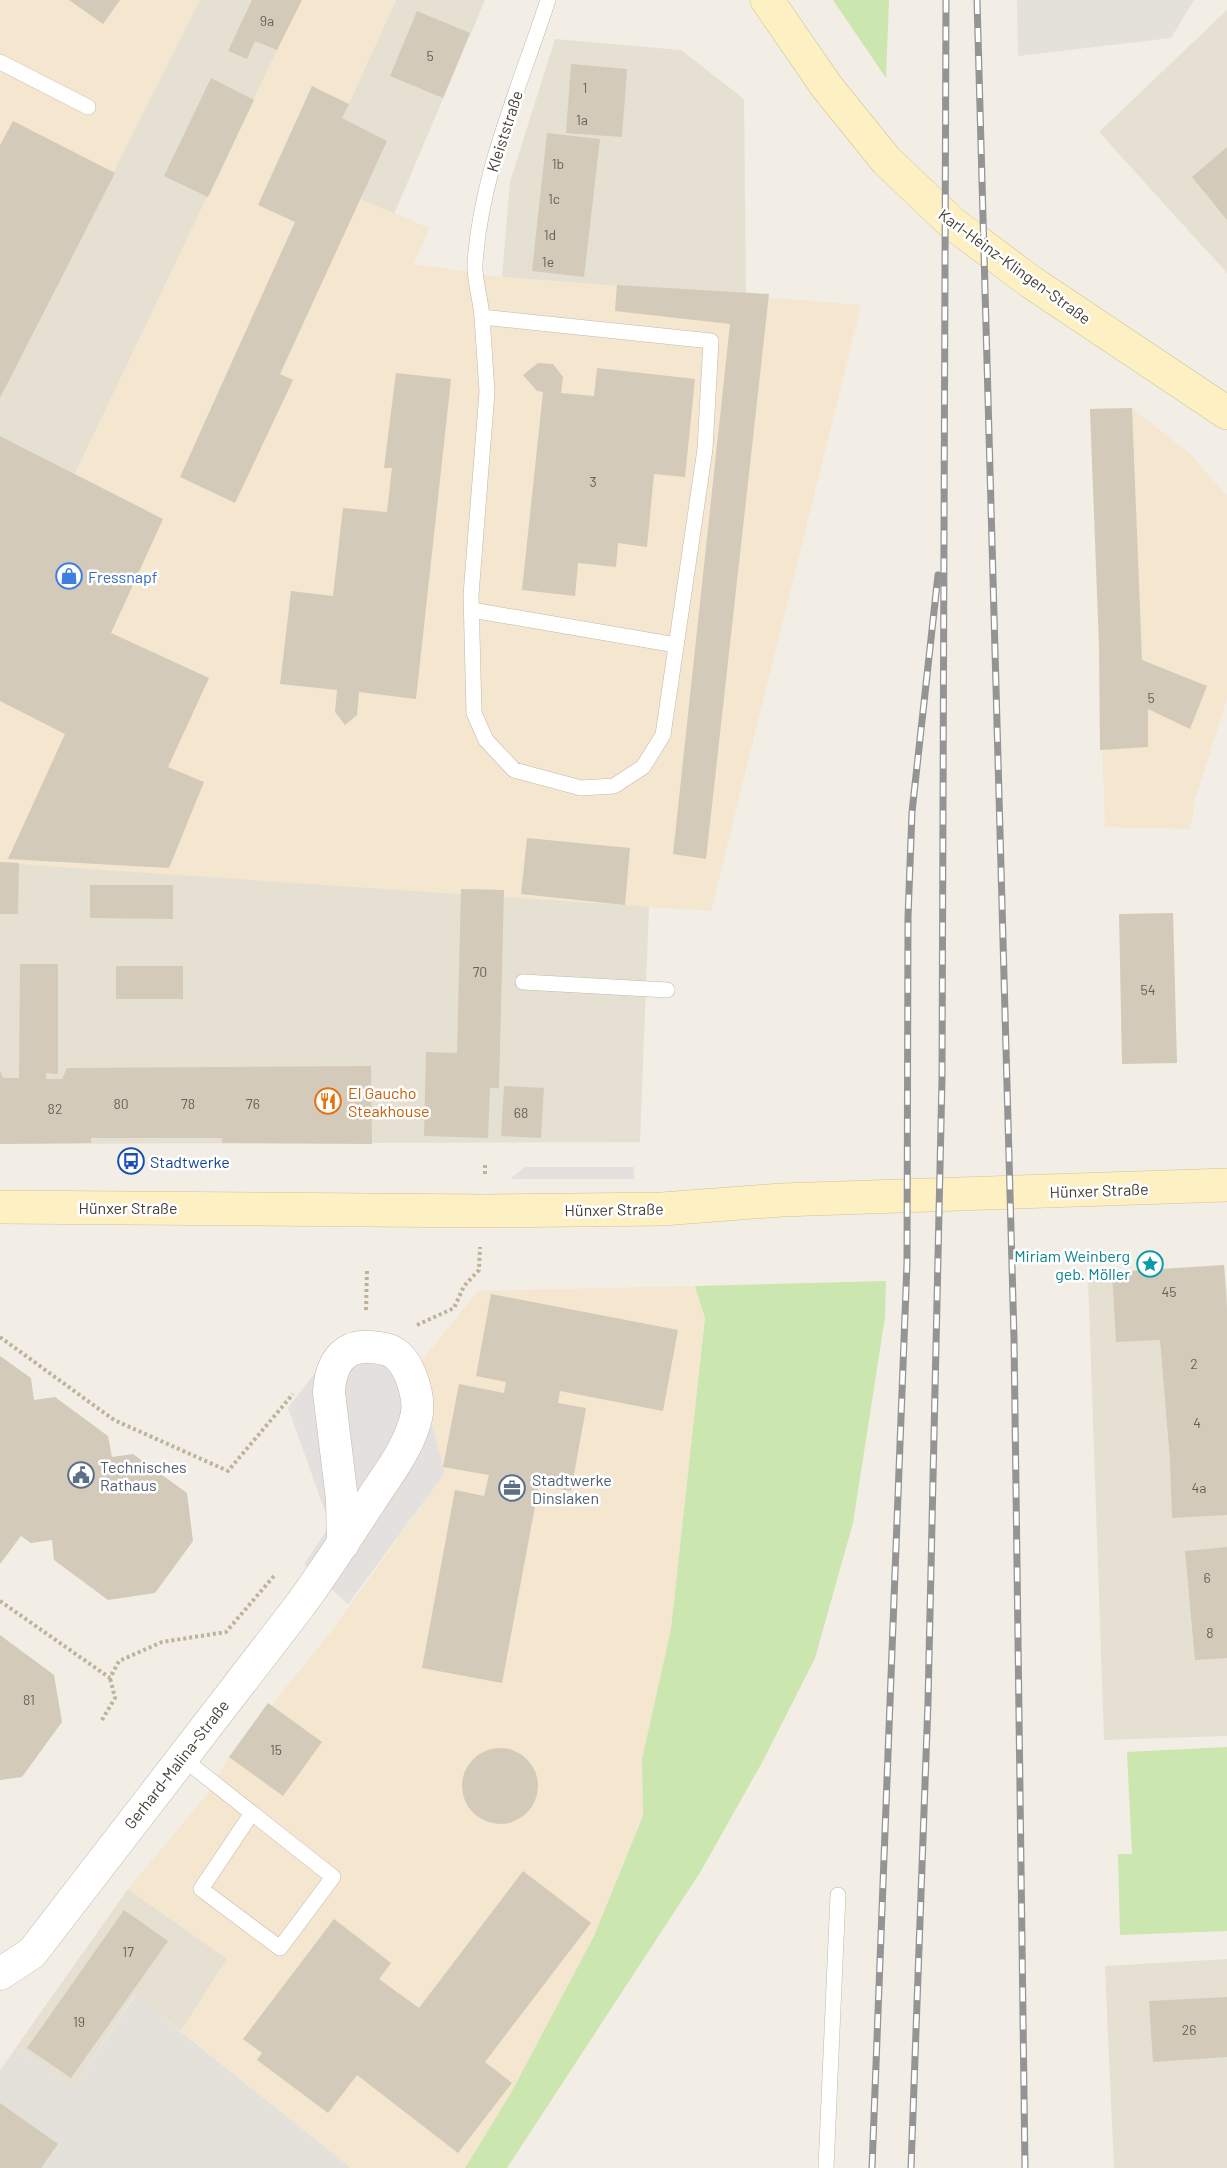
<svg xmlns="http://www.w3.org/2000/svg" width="1227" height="2168" font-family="Barlow,sans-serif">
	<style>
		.residential { fill: #e6e0d3 }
		.commercial { fill: #f4e6cf }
		.industrial { fill: #e4e0da }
		.green { fill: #cbe6ae }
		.parking { fill: #e3e0dd }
		.building { fill: #d3caba }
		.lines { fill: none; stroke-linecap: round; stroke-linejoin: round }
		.lane-casing { stroke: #c0b9aa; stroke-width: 16 }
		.street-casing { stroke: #c0b9aa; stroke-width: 33 }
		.secondary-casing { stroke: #d1c395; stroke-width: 34 }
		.path { stroke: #bfb299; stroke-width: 4; stroke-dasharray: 3 3; stroke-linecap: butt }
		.lane { stroke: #fff; stroke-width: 15 }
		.street { stroke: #fff; stroke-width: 32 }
		.secondary { stroke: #fdf1c3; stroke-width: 33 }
		.rail-casing { stroke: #949494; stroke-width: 7 }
		.rail { stroke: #fff; stroke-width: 4.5; stroke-dasharray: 14; stroke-linecap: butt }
		.labels { text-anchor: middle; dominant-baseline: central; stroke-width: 5; stroke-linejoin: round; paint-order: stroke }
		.number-label { font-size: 14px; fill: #686156 }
		.street-label { font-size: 16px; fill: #443e34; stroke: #fff }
		.shop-label { font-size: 16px; fill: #366cbe; stroke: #fff; text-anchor: start }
		.food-label { font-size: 16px; fill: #c56008; stroke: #fff; text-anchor: start }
		.transit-label { font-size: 16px; fill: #164399; stroke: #fff; text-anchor: start }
		.culture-label { font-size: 16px; fill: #0d838f; stroke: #fff; text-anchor: end }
		.service-label { font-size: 16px; fill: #4e5e75; stroke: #fff; text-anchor: start }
	</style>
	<rect width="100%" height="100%" fill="#f2eee5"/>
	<g class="residential">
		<polygon points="198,0 301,0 75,474 0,436 0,398"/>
		<polygon points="396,0 485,0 394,214 314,180"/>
		<polygon points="1227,10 1227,273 1099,132"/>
		<polygon points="555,39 681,50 744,99 746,296 502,277 510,182"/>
		<polygon points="0,861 649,906 640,1142 0,1144"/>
		<polygon points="1224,1265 1227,1295 1227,1736 1104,1740 1088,1276"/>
		<polygon points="128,1889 227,1959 181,2031 134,1995 73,2087 17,2046"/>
		<polygon points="1227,1959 1227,2168 1114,2168 1105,1966"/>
	</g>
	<g class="commercial">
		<polygon points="0,0 200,0 0,398"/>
		<polygon points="301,0 396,0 314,179 429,228 414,264 502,277 861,305 711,911 0,863 0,436 75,474"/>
		<polygon points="1132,408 1190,454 1227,496 1227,699 1195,799 1190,829 1105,827 1090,409"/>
		<polygon points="695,1286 705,1318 671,1629 642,1759 643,1816 594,1936 511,2093 465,2168 351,2168 181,2031 227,1959 128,1889 209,1792 229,1757 327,1637 445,1473 416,1368 478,1291"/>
	</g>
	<g class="industrial">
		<polygon points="1017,0 1194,0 1171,38 1018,56"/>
		<polygon points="135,1995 351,2168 0,2168 0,2070 17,2046 73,2087"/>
	</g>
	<g class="green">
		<polygon points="833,0 889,0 886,78"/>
		<polygon points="886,1281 885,1317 853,1523 815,1658 764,1759 701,1871 507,2168 465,2168 511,2093 594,1936 643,1816 642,1759 671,1629 705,1318 695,1286"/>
		<polygon points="1227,1747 1227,1931 1120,1935 1118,1854 1132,1854 1127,1752"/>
	</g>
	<g class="parking">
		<polygon points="525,1167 634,1167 634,1179 510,1179"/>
		<polygon points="345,1334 391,1336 416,1368 445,1473 348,1604 304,1564 330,1525 288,1408"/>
	</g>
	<g class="building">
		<polygon points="69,0 120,0 103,24"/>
		<polygon points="252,0 302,0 277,50 255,41 247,59 228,51"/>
		<polygon points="417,11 470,33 443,98 390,76"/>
		<polygon points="571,64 627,69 622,137 566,133"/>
		<polygon points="211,78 254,100 208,197 164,176"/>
		<polygon points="312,86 349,104 342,118 387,141 280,374 293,380 235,503 180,477 295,222 258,205"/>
		<polygon points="13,121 115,173 0,398 0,145"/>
		<polygon points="547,133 600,139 584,277 532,271"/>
		<polygon points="1227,147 1227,220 1192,177"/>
		<polygon points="617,285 769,294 706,859 673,854 730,324 615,311"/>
		<polygon points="538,363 553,364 563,377 561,393 594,396 597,368 695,379 685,477 654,474 647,547 618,543 616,567 578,563 575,596 522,590 543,392 537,391 523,375"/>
		<polygon points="396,373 451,379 416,699 359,692 357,715 345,725 335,712 337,690 280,684 291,591 333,596 343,508 387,512 392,468 384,468"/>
		<polygon points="1132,408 1142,660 1207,686 1190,729 1148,709 1148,747 1100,750 1099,643 1090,409"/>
		<polygon points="0,436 163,519 111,633 209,678 168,767 204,782 169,868 8,859 65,734 0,701"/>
		<polygon points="527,838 630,848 625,905 521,894"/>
		<polygon points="0,862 19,863 18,914 0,914"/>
		<polygon points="90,885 173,885 173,919 90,918"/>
		<polygon points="461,889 504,890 499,1088 490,1088 488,1138 424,1136 426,1052 457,1053"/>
		<polygon points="1173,913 1177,1063 1122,1064 1119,914"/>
		<polygon points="20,964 58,964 58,1074 46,1073 46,1079 62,1079 67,1068 371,1066 372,1144 222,1143 222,1138 91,1138 91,1143 0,1144 0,1071 3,1078 19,1078"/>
		<rect x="116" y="966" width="67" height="33"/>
		<polygon points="504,1086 544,1088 541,1138 501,1136"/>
		<polygon points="1224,1265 1227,1309 1227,1515 1172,1518 1170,1460 1160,1340 1116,1342 1112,1272"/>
		<polygon points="491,1294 678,1330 663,1411 560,1391 558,1403 586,1408 571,1491 539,1485 502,1683 422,1668 455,1490 484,1496 489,1475 443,1467 459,1384 504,1393 506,1382 476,1376"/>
		<polygon points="0,1356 31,1378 34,1400 55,1397 108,1436 112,1457 133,1454 187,1493 193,1541 155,1593 108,1600 54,1560 52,1540 31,1543 21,1536 0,1564"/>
		<polygon points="1227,1547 1227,1658 1195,1660 1185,1551"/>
		<polygon points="0,1635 54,1675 62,1722 22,1777 0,1780"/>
		<polygon points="268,1703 322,1742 283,1796 229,1757"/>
		<circle cx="500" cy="1786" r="38"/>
		<polygon points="523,1871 591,1923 485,2062 512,2083 458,2153 357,2075 328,2113 257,2060 262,2053 243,2039 334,1919 391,1963 379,1979 419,2008"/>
		<polygon points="124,1910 168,1941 71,2078 27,2048"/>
		<polygon points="1227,1997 1227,2057 1153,2062 1149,2001"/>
		<polygon points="0,2103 58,2144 41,2168 0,2168"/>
	</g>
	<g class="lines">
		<g class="lane-casing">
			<g id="lane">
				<polyline points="0,62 88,107"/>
				<path d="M482,317L711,341L705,449L663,735L643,767L614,786L581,788L514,770L486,740L474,713L471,595L487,392L482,317C481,300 474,280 475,263C481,173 520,86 548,0"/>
				<polyline points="472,610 676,645"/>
				<polyline points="523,982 667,990"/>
				<polyline points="181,1757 333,1877 280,1948 201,1889 252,1813"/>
				<polyline points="826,2168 838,1895"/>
			</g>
		</g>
		<g class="street-casing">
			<path id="street" d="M0,1974L32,1953L301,1604C327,1568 351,1531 375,1494C391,1470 409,1446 416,1418C421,1400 411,1367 397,1355C389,1348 380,1348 371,1347C341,1344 330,1367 329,1393L342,1499L343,1544"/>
		</g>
		<g class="secondary-casing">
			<g id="secondary">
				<polyline points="767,0 827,87 886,160 952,223 1031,282 1227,413"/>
				<polyline points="0,1207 483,1211 662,1209 781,1200 1227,1185"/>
			</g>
		</g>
		<g class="path">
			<polyline points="485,1174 485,1163"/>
			<polyline points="366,1310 367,1269"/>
			<polyline points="417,1325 454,1308 464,1286 479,1270 480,1247"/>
			<polyline points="0,1337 114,1420 228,1471 293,1394"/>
			<polyline points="0,1601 110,1678 119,1661 162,1642 226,1632 274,1576"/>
			<polyline points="102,1720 115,1698 110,1678"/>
		</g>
		<use href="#lane" class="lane"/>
		<use href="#street" class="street"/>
		<use href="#secondary" class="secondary"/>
		<g class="rail-casing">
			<g id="rail">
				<polyline points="977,0 1014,1338 1025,2168"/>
				<polyline points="872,2168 907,1263 908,917 912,812 938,575"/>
				<polyline points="911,2168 928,1702 942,1079 946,0"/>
			</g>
		</g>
		<use href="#rail" class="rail"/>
	</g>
	<defs>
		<g id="shop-ring" transform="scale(1.35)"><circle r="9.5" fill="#fff" stroke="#3f7fe0" stroke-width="1.5"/><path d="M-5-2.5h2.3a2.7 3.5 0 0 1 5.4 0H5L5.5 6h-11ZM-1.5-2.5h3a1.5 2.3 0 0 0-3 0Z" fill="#3f7fe0"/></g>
		<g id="restaurant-ring" transform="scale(1.35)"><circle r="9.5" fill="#fff" stroke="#e8710a" stroke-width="1.5"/><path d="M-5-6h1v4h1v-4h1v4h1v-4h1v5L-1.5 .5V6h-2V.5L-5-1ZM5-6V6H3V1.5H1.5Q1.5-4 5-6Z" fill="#e8710a"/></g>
		<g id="bus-ring" transform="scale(1.35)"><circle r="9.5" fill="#fff" stroke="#1a4fb4" stroke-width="1.5"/><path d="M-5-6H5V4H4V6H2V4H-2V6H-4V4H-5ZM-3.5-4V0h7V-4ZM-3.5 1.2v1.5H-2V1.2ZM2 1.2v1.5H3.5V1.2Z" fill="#1a4fb4"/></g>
		<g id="sight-ring" transform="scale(1.35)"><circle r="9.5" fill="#fff" stroke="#0f9aa8" stroke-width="1.5"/><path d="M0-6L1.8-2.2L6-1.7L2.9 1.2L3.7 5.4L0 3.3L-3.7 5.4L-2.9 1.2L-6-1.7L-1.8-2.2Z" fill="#0f9aa8"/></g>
		<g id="civic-ring" transform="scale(1.35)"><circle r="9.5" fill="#fff" stroke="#5c6f8a" stroke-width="1.5"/><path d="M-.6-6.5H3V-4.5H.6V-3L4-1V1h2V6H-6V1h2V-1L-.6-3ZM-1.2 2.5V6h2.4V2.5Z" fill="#5c6f8a"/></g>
		<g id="office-ring" transform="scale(1.35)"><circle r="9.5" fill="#fff" stroke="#5c6f8a" stroke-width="1.5"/><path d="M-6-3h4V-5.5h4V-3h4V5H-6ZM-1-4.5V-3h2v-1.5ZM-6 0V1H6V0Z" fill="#5c6f8a"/></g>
	</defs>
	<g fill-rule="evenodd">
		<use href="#shop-ring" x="69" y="576"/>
		<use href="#restaurant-ring" x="328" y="1101"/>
		<use href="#bus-ring" x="131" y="1161"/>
		<use href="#sight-ring" x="1150" y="1264"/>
		<use href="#civic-ring" x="81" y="1475"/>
		<use href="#office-ring" x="512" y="1488"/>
	</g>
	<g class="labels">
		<g class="number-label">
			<text x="267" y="20">9a</text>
			<text x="430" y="55">5</text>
			<text x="585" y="87">1</text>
			<text x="582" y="119">1a</text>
			<text x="558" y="163">1b</text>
			<text x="554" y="198">1c</text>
			<text x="550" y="234">1d</text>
			<text x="548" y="261">1e</text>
			<text x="593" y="481">3</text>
			<text x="1151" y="697">5</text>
			<text x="480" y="971">70</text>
			<text x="1148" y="989">54</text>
			<text x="121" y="1103">80</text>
			<text x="188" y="1103">78</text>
			<text x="253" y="1103">76</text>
			<text x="55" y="1108">82</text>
			<text x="521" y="1112">68</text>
			<text x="1169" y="1291">45</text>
			<text x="1194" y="1363">2</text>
			<text x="1197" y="1422">4</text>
			<text x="1199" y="1487">4a</text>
			<text x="1207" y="1577">6</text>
			<text x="1210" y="1632">8</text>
			<text x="29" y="1699">81</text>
			<text x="276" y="1749">15</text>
			<text x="128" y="1951">17</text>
			<text x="79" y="2021">19</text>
			<text x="1189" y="2029">26</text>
		</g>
		<g class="street-label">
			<text transform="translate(504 131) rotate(-72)">Kleiststraße</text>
			<text transform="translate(1015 266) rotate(36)">Karl-Heinz-Klingen-Straße</text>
			<text transform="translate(1099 1190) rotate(-2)">Hünxer Straße</text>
			<text x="128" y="1207">Hünxer Straße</text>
			<text transform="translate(614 1209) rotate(-1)">Hünxer Straße</text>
			<text transform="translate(176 1764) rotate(-52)">Gerhard-Malina-Straße</text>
		</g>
		<g class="shop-label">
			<text x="88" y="576">Fressnapf</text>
		</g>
		<g class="food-label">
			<text x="348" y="1092">El Gaucho<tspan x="348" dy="18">Steakhouse</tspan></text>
		</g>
		<g class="transit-label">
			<text x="150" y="1161">Stadtwerke</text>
		</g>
		<g class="culture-label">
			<text x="1130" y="1255">Miriam Weinberg<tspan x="1130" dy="18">geb. Möller</tspan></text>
		</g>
		<g class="service-label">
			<text x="100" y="1466">Technisches<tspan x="100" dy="18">Rathaus</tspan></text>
			<text x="532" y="1479">Stadtwerke<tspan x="532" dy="18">Dinslaken</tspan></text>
		</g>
	</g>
</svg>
